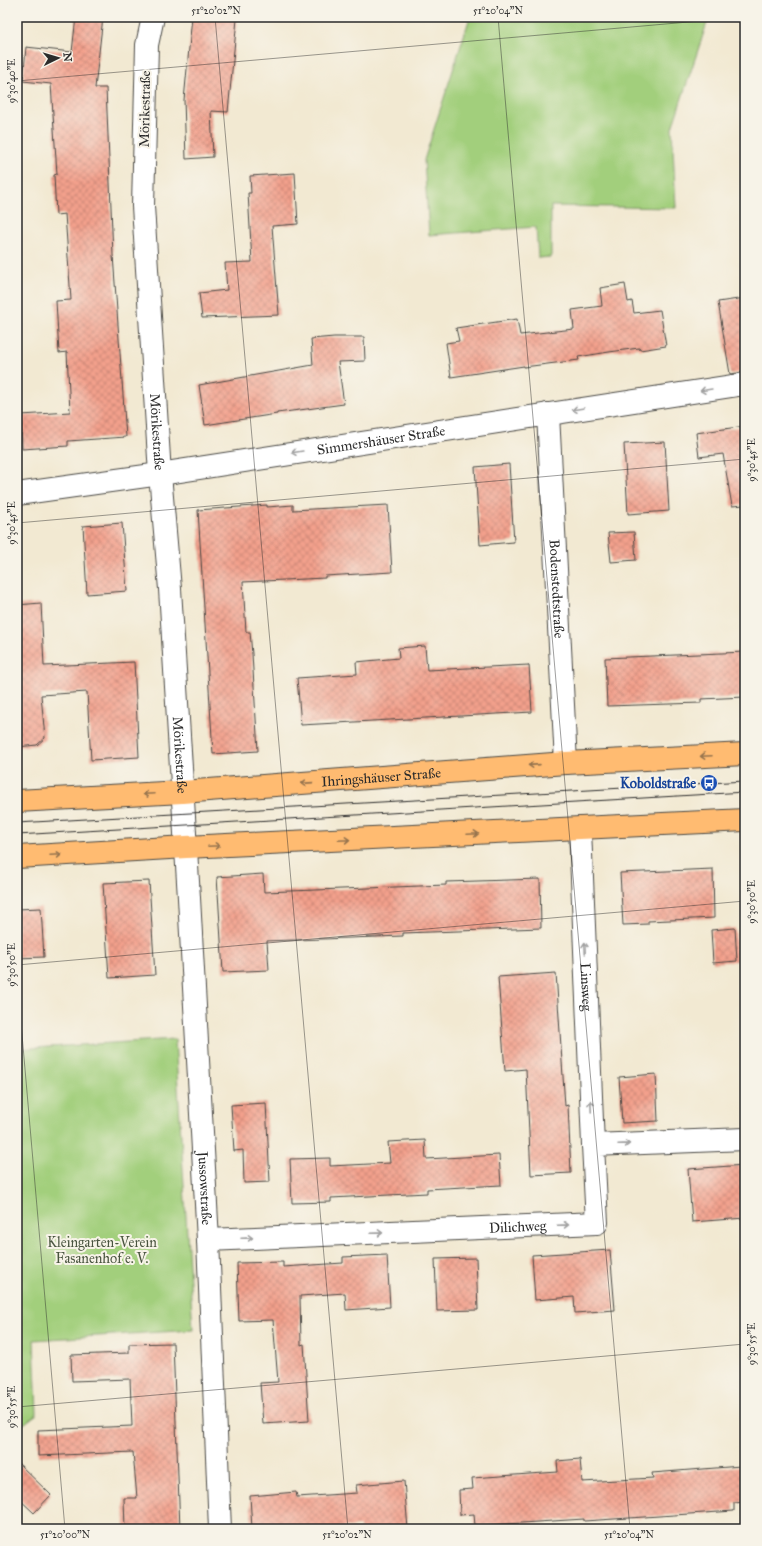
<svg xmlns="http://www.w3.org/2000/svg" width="762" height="1546" font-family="'IM FELL Great Primer',serif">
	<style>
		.garden { fill: #a2cf7b; stroke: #667d53 }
		.building { fill: url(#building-cross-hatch) }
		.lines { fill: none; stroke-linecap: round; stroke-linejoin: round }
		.minor-casing { stroke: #494844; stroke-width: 24 }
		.major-casing { stroke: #494844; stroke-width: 24 }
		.minor { stroke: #fff; stroke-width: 22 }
		.major { stroke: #ffbb71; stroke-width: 22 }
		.tram { stroke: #2b2b2b; stroke-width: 1 }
		.oneway { stroke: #a0a0a0 }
		.oneway2 { stroke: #95734e }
		.ticks { fill: none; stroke: #2b2b2b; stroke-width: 1; stroke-opacity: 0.45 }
		.labels { text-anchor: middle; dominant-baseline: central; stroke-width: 4; stroke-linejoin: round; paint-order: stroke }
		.street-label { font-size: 14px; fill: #2b2b2b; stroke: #f7f3e8 }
		.transit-label { font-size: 14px; font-weight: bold; fill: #164399; stroke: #f7f3e8; text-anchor: end }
		.park-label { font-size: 14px; fill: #49543f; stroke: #f7f3e8 }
		.neatline { fill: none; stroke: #2b2b2b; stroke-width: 1.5 }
		.ticks-label { font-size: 10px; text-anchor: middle; fill: #2b2b2b }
	</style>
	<defs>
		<pattern id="building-cross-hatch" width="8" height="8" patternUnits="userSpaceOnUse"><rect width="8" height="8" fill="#f3a08c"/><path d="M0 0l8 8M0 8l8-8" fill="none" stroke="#c58373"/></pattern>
	</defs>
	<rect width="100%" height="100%" fill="#f7f3e8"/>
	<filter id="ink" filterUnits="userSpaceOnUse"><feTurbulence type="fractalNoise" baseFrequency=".025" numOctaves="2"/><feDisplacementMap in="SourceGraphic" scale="8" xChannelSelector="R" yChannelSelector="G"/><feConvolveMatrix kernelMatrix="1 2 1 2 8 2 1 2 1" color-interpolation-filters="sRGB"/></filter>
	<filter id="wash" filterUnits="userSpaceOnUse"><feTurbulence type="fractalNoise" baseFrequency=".012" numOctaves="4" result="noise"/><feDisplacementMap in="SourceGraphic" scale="16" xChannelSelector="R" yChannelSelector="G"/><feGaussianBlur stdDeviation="0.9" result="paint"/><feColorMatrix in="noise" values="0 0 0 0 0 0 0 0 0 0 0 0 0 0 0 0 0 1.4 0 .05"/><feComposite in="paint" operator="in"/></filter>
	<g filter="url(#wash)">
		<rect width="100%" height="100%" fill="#f2e9d2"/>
		<g class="garden">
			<polygon points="470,17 709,17 672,128 676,208 551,206 551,257 538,258 536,227 429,235 424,160"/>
			<polygon points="175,1039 193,1330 34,1340 37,1414 17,1429 17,1049"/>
		</g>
		<g id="blocks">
			<g class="building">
				<polygon points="76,17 103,17 95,88 106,88 113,255 126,437 68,441 68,446 22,449 21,415 70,412 67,352 59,353 56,301 71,300 65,214 56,215 54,175 57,174 51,84 23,81 26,47 72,52"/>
				<polygon points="192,17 237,19 228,112 211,111 213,157 186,159 184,100"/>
				<polygon points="295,173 298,224 272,226 279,315 202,318 199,293 227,290 225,263 252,262 248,193 251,193 250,176"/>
				<polygon points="625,284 628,302 632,301 634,313 660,310 666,346 640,350 639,348 609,352 578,357 579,360 524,367 524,366 451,377 446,343 459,341 456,328 517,319 520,335 574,329 572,310 602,306 600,288"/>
				<polygon points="745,298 745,372 730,374 718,302"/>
				<polygon points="334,337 364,337 365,361 338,362 344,404 277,413 277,414 205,425 199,385 313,365 311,339"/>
				<polygon points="745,426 745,505 732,506 723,454 699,457 696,433"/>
				<polygon points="665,442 669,511 628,514 624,444"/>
				<polygon points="509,464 514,542 480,545 475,467"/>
				<polygon points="267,505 267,507 293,505 293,510 388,505 392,572 325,576 325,578 243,582 246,632 250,632 252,654 258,751 213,754 198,510"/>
				<polygon points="122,523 127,591 87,594 83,526"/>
				<polygon points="634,532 636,560 611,562 608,533"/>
				<polygon points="41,603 44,666 134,662 139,757 91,760 87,692 41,695 45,738 37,745 17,747 17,605"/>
				<polygon points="425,646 427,670 529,665 532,712 301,725 297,678 357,674 356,662 399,658 398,648"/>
				<polygon points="745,652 745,697 701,699 701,703 607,706 605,658"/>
				<polygon points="713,869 714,918 648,921 648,924 623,925 620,873"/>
				<polygon points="263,874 264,892 446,885 446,882 540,879 541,928 403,933 403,936 267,941 269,970 223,972 217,877"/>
				<polygon points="149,881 155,975 109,978 103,883"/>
				<polygon points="41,908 44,957 17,958 17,909"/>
				<polygon points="735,928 737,961 713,963 711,930"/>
				<polygon points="556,973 565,1106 568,1105 571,1173 531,1175 526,1069 505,1071 498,977"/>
				<polygon points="656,1074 658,1121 622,1123 619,1077"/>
				<polygon points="266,1103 270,1182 244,1183 243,1150 234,1151 231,1105"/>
				<polygon points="425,1140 426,1159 499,1155 501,1185 427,1189 427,1193 331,1198 331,1202 292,1203 290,1159 330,1158 330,1166 390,1163 388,1142"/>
				<polygon points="745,1165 745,1218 692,1222 688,1169"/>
				<polygon points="610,1250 615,1310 575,1313 574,1297 535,1300 532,1255"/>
				<polygon points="387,1255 390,1307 346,1310 345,1293 300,1296 301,1345 304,1344 309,1421 263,1424 260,1383 278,1382 273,1320 239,1321 237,1263 283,1262 283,1267 343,1263 343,1257"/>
				<polygon points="476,1258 478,1310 437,1311 435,1259"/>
				<polygon points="173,1343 180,1529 125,1529 124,1498 137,1498 133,1452 38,1456 38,1430 132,1426 130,1379 72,1381 71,1355 129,1353 129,1344"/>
				<polygon points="580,1459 582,1482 653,1478 652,1473 741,1466 745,1502 734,1503 734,1511 584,1521 584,1519 475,1526 474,1514 460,1515 459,1490 473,1489 472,1478 558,1472 557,1461"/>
				<polygon points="17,1462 51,1495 34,1513 17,1497"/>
				<polygon points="404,1481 408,1529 360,1529 360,1526 321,1529 252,1529 250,1496 296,1492 297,1497 357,1493 356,1485"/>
			</g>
		</g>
	</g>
	<g filter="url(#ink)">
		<use href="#blocks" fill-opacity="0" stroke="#494844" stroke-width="1"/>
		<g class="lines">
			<g class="minor-casing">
				<g id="minor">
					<path id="s1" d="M153,17L147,45L143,206L160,474L170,589L189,898L208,1240L220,1529"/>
					<path id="s2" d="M548,414L566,763"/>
					<path id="s3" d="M17,494L160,474L745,384"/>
					<path id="s4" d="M580,829L593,1145"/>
					<path id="s5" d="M208,1240L597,1223L593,1145L745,1139"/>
				</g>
			</g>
			<g class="major-casing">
				<g id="major">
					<path id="s6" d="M17,801L182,792L566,763L745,754"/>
					<polyline points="17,857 186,847 745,820"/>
				</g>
			</g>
			<use href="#minor" class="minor"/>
			<use href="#major" class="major"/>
			<g class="tram">
				<polyline points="17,823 745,781"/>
				<polyline points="17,835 745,792"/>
			</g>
		</g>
		<defs><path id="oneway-shaft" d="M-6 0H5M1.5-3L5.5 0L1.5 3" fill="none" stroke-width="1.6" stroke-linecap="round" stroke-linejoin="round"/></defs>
		<g class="oneway">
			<use href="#oneway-shaft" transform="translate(706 390) rotate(171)"/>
			<use href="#oneway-shaft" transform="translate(578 409) rotate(171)"/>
			<use href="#oneway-shaft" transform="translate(297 452) rotate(171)"/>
			<use href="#oneway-shaft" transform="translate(585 948) rotate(-92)"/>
			<use href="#oneway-shaft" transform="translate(591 1106) rotate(-92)"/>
			<use href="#oneway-shaft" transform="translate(624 1144) rotate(-2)"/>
			<use href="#oneway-shaft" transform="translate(563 1225) rotate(-2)"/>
			<use href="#oneway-shaft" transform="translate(377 1233) rotate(-2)"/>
			<use href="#oneway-shaft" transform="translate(247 1238) rotate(-2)"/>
		</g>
		<g class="oneway2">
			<use href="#oneway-shaft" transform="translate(706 756) rotate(177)"/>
			<use href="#oneway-shaft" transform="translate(534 765) rotate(176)"/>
			<use href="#oneway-shaft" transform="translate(307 783) rotate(176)"/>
			<use href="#oneway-shaft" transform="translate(149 794) rotate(177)"/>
			<use href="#oneway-shaft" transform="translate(473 834) rotate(-3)"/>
			<use href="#oneway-shaft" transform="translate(344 840) rotate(-3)"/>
			<use href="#oneway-shaft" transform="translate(214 846) rotate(-3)"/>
			<use href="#oneway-shaft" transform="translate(56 855) rotate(-3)"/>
		</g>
	</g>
	<path class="ticks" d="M215,17L348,1529M498,17L630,1529M17,81L745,17M17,523L745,459M17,965L745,901M17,977L65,1529M17,1407L745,1344"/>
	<defs>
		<g id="bus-disc" transform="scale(0.9)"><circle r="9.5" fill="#1a4fb4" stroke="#f7f3e8"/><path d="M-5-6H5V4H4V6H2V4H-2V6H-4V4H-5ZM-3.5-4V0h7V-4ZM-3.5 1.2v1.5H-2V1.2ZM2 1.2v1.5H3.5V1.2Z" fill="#fff"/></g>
	</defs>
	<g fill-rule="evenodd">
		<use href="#bus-disc" x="709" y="783"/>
	</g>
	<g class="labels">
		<g class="street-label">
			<text transform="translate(145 109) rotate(-89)">Mörikestraße</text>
			<text stroke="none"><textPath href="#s1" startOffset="416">Mörikestraße</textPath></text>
			<text stroke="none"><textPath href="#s3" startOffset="368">Simmershäuser Straße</textPath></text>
			<text stroke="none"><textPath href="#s2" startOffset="175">Bodenstedtstraße</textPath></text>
			<text stroke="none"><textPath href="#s1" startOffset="740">Mörikestraße</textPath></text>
			<text stroke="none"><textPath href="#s6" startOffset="365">Ihringshäuser Straße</textPath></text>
			<text stroke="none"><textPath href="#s4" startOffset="158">Linsweg</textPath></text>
			<text stroke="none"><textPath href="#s1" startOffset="1174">Jussowstraße</textPath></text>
			<text stroke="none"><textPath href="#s5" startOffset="310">Dilichweg</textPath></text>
		</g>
		<g class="transit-label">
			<text x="696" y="783">Koboldstraße</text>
		</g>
		<g class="park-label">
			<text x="102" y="1242">Kleingarten-Verein<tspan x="102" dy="16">Fasanenhof e. V.</tspan></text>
		</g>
	</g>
	<rect width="762" height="1546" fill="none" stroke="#f7f3e8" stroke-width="44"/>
	<g transform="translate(58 58) rotate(85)" stroke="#f7f3e8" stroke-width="3" paint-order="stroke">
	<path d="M0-3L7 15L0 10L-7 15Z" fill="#2b2b2b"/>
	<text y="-6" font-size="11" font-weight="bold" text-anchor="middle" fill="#2b2b2b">N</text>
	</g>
	<rect x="22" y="22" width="718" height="1502" class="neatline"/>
	<g class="ticks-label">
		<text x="216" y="14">51°20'02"N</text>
		<text x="498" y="14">51°20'04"N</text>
		<text transform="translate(11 81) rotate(-90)" y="4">9°30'40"E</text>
		<text transform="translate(751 460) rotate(-90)" y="4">9°30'45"E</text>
		<text transform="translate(11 523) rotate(-90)" y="4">9°30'45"E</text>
		<text transform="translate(751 902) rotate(-90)" y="4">9°30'50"E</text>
		<text transform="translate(11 965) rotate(-90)" y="4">9°30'50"E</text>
		<text transform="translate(751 1344) rotate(-90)" y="4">9°30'55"E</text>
		<text transform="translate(11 1407) rotate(-90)" y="4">9°30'55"E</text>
		<text x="65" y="1538">51°20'00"N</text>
		<text x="347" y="1538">51°20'02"N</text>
		<text x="629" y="1538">51°20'04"N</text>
	</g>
</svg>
